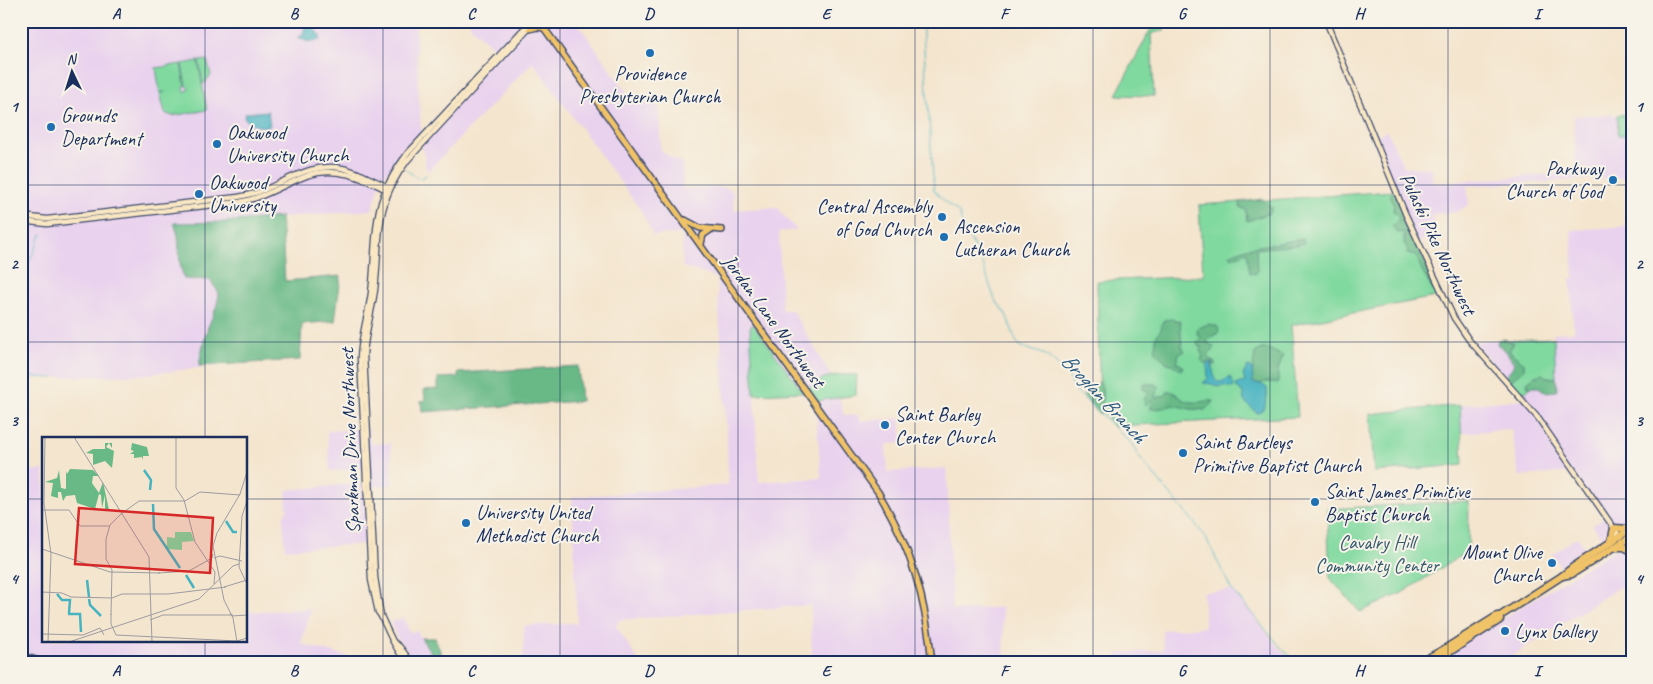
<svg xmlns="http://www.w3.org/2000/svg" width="1653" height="684" font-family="Caveat,sans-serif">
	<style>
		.built { fill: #e9d2ee }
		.green { fill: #80d99f; stroke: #4e847e }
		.forest { fill: #68b986; stroke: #427472 }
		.water { fill: #46b3c1; stroke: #307190 }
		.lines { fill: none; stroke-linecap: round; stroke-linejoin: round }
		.stream { stroke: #46b3c1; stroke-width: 1 }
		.secondary-casing { stroke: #3c4a6f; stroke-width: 7 }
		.primary-casing { stroke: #3c4a6f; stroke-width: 8 }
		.highway-casing { stroke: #3c4a6f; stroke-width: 9 }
		.secondary { stroke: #f9e7c3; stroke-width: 4.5 }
		.primary { stroke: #f0c369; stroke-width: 5 }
		.highway { stroke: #f0c369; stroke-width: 6 }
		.grid { fill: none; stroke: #1b2f5e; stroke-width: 1; stroke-opacity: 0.55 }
		.poi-dot { fill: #1f6fb2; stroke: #f7f3e8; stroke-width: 2 }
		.labels { text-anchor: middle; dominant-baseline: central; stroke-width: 4; stroke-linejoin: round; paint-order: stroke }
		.poi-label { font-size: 20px; fill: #1b2f5e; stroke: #f7f3e8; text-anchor: start }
		.street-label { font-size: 20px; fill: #1b2f5e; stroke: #f7f3e8 }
		.park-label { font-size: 20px; fill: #345a6e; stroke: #f7f3e8 }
		.water-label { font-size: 21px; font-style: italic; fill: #28577c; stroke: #f7f3e8 }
		.inset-river { fill: none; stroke: #46b3c1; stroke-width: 2.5 }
		.inset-road { fill: none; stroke: #9d9ca1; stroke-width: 1 }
		.view { fill: #d62828; fill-opacity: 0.15; stroke: #d62828; stroke-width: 2.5 }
		.inset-edge { fill: none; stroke: #1b2f5e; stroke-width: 2.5 }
		.neatline { fill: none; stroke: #1b2f5e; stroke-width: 2 }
		.grid-label { font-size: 16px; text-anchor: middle; font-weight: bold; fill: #1b2f5e }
	</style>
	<rect width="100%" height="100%" fill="#f7f3e8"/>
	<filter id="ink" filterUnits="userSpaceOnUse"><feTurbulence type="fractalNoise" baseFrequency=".02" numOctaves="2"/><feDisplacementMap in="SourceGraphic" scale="10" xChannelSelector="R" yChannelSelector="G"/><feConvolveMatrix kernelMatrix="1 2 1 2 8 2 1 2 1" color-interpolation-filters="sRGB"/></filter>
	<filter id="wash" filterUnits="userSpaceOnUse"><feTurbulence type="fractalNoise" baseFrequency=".0096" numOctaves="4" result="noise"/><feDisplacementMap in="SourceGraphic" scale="20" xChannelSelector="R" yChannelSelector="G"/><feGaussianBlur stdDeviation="1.12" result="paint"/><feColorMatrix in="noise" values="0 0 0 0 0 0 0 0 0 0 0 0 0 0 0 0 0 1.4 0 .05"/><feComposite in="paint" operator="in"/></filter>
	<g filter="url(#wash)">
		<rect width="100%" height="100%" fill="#f4e5ce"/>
		<g class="built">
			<polygon points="21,21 415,21 421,133 497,51 471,27 470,21 576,21 633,101 658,101 661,151 677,161 682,161 683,189 725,187 733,192 734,210 779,207 781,213 797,230 779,232 782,310 792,310 831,376 824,378 803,392 754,325 751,326 750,328 759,482 821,478 815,399 818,402 822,400 839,397 844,415 859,415 860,421 900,418 902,443 886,444 888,472 947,468 952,611 1002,607 1005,661 1025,662 1025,659 1062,658 1062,661 1084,659 1084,663 812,663 811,605 619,620 616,626 640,663 523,663 524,626 577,623 572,497 728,485 727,436 717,278 683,267 682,234 653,235 642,212 533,62 427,172 420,134 382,178 372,210 225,222 230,364 140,375 21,378"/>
			<polygon points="1586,115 1617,115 1618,135 1632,135 1632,184 1631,177 1467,186 1469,204 1457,212 1432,214 1435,234 1417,243 1372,137 1387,131 1404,167 1431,168 1433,183 1576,173 1574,116"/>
			<polygon points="1632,226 1632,525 1604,542 1593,525 1604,518 1572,472 1519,476 1511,429 1461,433 1460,405 1525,399 1522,395 1531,387 1539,387 1557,391 1553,333 1574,332 1570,279 1574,279 1571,230"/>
			<polygon points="1498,340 1498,344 1505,350 1514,363 1513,368 1505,378 1475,342"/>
			<polygon points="368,429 370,444 391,443 392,485 365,487 368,544 285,549 283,517 287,510 286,490 365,483 364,468 330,471 327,431"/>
			<polygon points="44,470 44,640 246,640 246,612 311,609 301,644 372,663 21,663 21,471"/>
			<polygon points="1577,537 1588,553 1562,570 1552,554"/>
			<polygon points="1632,539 1632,579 1501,663 1430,663"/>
			<polygon points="1233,590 1282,652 1298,663 1118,663 1118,653 1163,650 1162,630 1205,627 1203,592"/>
			<polygon points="403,618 410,632 417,631 438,663 417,663 413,658 396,636 391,622"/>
		</g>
		<g class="green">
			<polygon points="1155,21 1164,21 1164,30 1151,34 1154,96 1116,95"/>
			<polygon points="207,60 211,75 203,85 199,61"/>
			<polygon points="198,61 207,110 172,116 165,113 160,93 165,92 160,93 156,68 181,64 185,86 184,89 186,92 189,88 186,86 182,64"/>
			<polygon points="1632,114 1632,135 1618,135 1617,115"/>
			<polygon points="1394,191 1440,296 1291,325 1298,417 1114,426 1100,408 1097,281 1203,276 1199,205"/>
			<polygon points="751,325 754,325 803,392 754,394 750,328"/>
			<polygon points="1554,338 1556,378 1535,376 1527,382 1528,387 1531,387 1522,395 1508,381 1514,378 1524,368 1509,351 1513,343 1509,340"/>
			<polygon points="837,375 857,375 856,395 822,400 818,402 807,389 824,378"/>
			<polygon points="1460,405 1463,465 1374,472 1370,414"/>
			<polygon points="1469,501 1468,551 1402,593 1360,612 1330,578 1327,509"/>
		</g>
		<g class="forest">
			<path d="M1394,191L1440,296C1431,294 1420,265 1416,256L1407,254L1408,250L1404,243V232L1398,233L1392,226L1397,222L1399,216L1393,211L1394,204L1390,195Z"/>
			<polygon points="1263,199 1272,208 1270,213 1247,221 1246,210 1240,207 1239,202"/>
			<path d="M281,217L285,281L341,276L335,321L302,324L300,360L199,366C201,353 204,340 208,327C213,315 218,306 219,293L210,280L184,279L180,264L178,235L174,223L225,222Z"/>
			<polygon points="1303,239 1304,243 1296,245 1256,249 1257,271 1255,274 1250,273 1247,252 1232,258 1229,255 1246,248"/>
			<polygon points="1172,319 1180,321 1182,347 1185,351 1179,354 1176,362 1183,366 1181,370 1172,364 1167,363 1155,351 1156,337 1162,327 1161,325 1164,320"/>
			<polygon points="1209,324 1217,326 1219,330 1217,334 1206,341 1214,347 1213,351 1207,355 1216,364 1213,365 1212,362 1209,361 1205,364 1201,360 1203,356 1200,351 1201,347 1198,346 1197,342 1201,338 1197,334 1198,328"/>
			<path d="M1503,339L1514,343L1509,351L1524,363V369L1514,378L1508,381L1505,378C1507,372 1512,370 1514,363L1505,350L1497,344L1498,340Z"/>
			<polygon points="1261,349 1268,349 1283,356 1278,370 1278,383 1267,382 1256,384 1251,382 1255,353"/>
			<polygon points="578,366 581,401 422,412 421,401 425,401 424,390 438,389 438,378 458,377 458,373"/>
			<polygon points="1543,374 1546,377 1556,378 1557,391 1545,392 1539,387 1528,387 1527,382 1535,376"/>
			<path d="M1100,381C1105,393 1100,400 1104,411L1099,414L1083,395L1089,391Z"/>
			<path d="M1143,384H1154L1159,387L1155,396L1156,398L1166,395L1168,391C1175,391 1179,398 1186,401C1195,404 1205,400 1214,401L1205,410L1191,409L1173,405L1164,408L1150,409L1153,402L1152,400L1146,405L1144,401L1145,397L1149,393L1143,389Z"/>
			<polygon points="421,638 435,638 442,656 448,663 438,663"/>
		</g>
		<g class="water">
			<path d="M305,21H311L310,25L320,35V40C311,43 305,42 298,37H301L304,31Z"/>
			<path d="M268,111L270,125L268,127C259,127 249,125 244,117L245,113Z"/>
			<path d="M1211,362C1216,375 1210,390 1230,377L1234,385L1233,388L1223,386L1218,387L1212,384L1203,383L1208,379L1207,364Z"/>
			<path d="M1248,366L1252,368L1253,383L1261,384L1267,388C1268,397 1266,408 1259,413H1257L1244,401L1243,393L1236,387L1237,384L1245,382L1243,375Z"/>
		</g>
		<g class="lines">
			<g class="stream">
				<polyline points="922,21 934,190 940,197 959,213 964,230 979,254 995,300 1006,314 1016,341 1020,346 1046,355 1053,361 1067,374 1071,381 1073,388 1078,393 1132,444 1138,456 1197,526 1206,538 1231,589 1284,651 1299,663"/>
				<polyline points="393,159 396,162"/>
				<polyline points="405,169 419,179 426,175"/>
				<polyline points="21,279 42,234"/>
				<polyline points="21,376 53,378"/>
			</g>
		</g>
	</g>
	<g filter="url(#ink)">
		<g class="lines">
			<g class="secondary-casing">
				<g id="secondary">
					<polyline points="1326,21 1405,213 1454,318 1469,340 1538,418 1620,537"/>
					<path d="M21,216L47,219L238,197C246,195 254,194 261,191C287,181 312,162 342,168C358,171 374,181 389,187"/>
					<path d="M21,221L47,224L240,202C267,197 284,184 309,175C336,166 363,178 387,190"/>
					<path d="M381,616L375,577L364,355C365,333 372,312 375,290C381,239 373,205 407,161L536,21"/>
					<polyline points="395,643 400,647 412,663"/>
					<path d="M407,663C395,649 389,633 381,616L378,612L371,580L360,358C361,335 368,315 371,293C378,234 368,205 407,154L531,21"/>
				</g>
			</g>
			<g class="primary-casing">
				<g id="primary">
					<path d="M539,21L878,492C911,547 926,599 932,663"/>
					<polyline points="530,29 537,27 544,28"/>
					<polyline points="685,220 700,228 722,230"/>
					<polyline points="701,244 703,235 709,231"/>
				</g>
			</g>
			<g class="highway-casing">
				<g id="highway">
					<polyline points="1611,542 1614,528 1629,529"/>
					<polyline points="1615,547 1624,547 1630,550 1629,547 1632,538"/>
					<polyline points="1562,576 1572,574 1632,536"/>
					<polyline points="21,656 44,663"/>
					<polyline points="1419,663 1441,651 1497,616 1500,616 1562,576 1573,567 1632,528"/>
					<polyline points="1432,663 1500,620 1500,616"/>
				</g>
			</g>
			<use href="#secondary" class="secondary"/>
			<use href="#primary" class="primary"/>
			<use href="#highway" class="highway"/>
		</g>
	</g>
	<path class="grid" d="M205,21V438M383,21V663M560,21V663M738,21V663M915,21V663M1093,21V663M1270,21V663M1448,21V663M21,185H1632M21,342H1632M21,499H44M246,499H1632M205,640V663"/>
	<g class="poi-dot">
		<circle cx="650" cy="53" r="5"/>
		<circle cx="51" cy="127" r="5"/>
		<circle cx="217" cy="144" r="5"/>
		<circle cx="1613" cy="180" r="5"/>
		<circle cx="199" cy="194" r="5"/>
		<circle cx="942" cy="217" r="5"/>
		<circle cx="944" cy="237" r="5"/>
		<circle cx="885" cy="425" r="5"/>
		<circle cx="1183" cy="453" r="5"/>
		<circle cx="1315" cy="502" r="5"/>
		<circle cx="466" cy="523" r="5"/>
		<circle cx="1552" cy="563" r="5"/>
		<circle cx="1505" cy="631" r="5"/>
	</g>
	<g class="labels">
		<g class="poi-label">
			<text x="650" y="73" text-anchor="middle">Providence<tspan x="650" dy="23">Presbyterian Church</tspan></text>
			<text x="61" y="115">Grounds<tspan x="61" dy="23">Department</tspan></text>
			<text x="227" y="132">Oakwood<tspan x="227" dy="23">University Church</tspan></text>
			<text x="1603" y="168" text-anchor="end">Parkway<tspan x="1603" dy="23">Church of God</tspan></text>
			<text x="209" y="182">Oakwood<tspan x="209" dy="23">University</tspan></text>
			<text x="932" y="206" text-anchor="end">Central Assembly<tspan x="932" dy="23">of God Church</tspan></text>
			<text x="954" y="226">Ascension<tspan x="954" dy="23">Lutheran Church</tspan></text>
			<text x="895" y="414">Saint Barley<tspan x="895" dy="23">Center Church</tspan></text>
			<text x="1193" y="442">Saint Bartleys<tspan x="1193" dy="23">Primitive Baptist Church</tspan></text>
			<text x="1325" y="491">Saint James Primitive<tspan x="1325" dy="23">Baptist Church</tspan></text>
			<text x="476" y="512">University United<tspan x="476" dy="23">Methodist Church</tspan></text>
			<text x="1542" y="552" text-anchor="end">Mount Olive<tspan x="1542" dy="23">Church</tspan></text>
			<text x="1515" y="631">Lynx Gallery</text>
		</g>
		<g class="street-label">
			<text transform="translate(1438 244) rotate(65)">Pulaski Pike Northwest</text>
			<text transform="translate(774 321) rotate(54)">Jordan Lane Northwest</text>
			<text transform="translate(350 441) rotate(-92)">Sparkman Drive Northwest</text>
		</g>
		<g class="park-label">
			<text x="1377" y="542">Cavalry Hill<tspan x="1377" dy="23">Community Center</tspan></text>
		</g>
		<g class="water-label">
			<text transform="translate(1104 398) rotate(47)">Broglan Branch</text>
		</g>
	</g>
	<g transform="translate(42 437)">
		<rect width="205" height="205" fill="#f4e5ce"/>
		<path d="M133,95H149L152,104L140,105V113L125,112V100L133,101Z" fill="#80d99f"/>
		<path d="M63,6H70V11L67,6L64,10L72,14L70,31L63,24L51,28V17L44,16L51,12H63ZM90,6L105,10L107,19H101V23L100,20L92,21V17H88L92,14L89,13ZM28,32L51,33L57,39H51L50,46L57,56L61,45L67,73L63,72V58L60,71L59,58L57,57L53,72L35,66L33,58L24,59L21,64L19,55H16V61L9,59L11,46L3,45L15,41L17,33L19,51L24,52V34L25,37Z" fill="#68b986"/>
		<path class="inset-river" d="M102,33L109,43L108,53M111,67L112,92L138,131M184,84L191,95H195M144,138L152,151M45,143L47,160M15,157L20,163H28L27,176M47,162L48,168L59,179M26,177H38L39,195"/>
		<path class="inset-road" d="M3,0L2,66L9,117L6,205M32,0L107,120L110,205M134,0V51L142,63L153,105L173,135L172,147M205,64L200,79L197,130L205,147M1,73H27L38,89H68M0,112L68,135L118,136M172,121L178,119L200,124M116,136L147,134L170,121L171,117M182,150L205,143M0,155L20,156L29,160L70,161L80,157H126L184,150M188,176L190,179L205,178M69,177V187L74,198L195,204L205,201M69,178L70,133L64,122V102L68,88L79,77L97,64H143L158,55L198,58M108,183L121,178H191M0,197L41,198L58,191L62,198M27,205L157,162L191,129L197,127M195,205L191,181L182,163L171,109L175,96L198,57L205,35"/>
		<path class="view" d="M37,71L171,81L168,136L33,127Z"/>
		<rect width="205" height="205" class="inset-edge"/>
	</g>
	<rect width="1653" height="684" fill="none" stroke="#f7f3e8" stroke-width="55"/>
	<g transform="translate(72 72) rotate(356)" stroke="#f7f3e8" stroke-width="4" paint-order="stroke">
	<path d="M0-4L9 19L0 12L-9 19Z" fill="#1b2f5e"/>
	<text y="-8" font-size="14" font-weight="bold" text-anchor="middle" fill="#1b2f5e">N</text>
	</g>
	<rect x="28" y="28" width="1598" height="628" class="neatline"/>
	<g class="grid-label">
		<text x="116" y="19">A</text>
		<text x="294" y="19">B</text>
		<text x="471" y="19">C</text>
		<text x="649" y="19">D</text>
		<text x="826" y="19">E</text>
		<text x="1004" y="19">F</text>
		<text x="1182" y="19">G</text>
		<text x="1359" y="19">H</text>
		<text x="1537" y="19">I</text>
		<text x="14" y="112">1</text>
		<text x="1639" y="112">1</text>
		<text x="14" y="269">2</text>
		<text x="1639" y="269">2</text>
		<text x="14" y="426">3</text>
		<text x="1639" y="426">3</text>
		<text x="14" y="584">4</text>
		<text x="1639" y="584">4</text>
		<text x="116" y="676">A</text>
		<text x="294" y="676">B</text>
		<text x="471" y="676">C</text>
		<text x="649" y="676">D</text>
		<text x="826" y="676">E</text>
		<text x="1004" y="676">F</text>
		<text x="1182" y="676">G</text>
		<text x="1359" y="676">H</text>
		<text x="1537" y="676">I</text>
	</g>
</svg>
